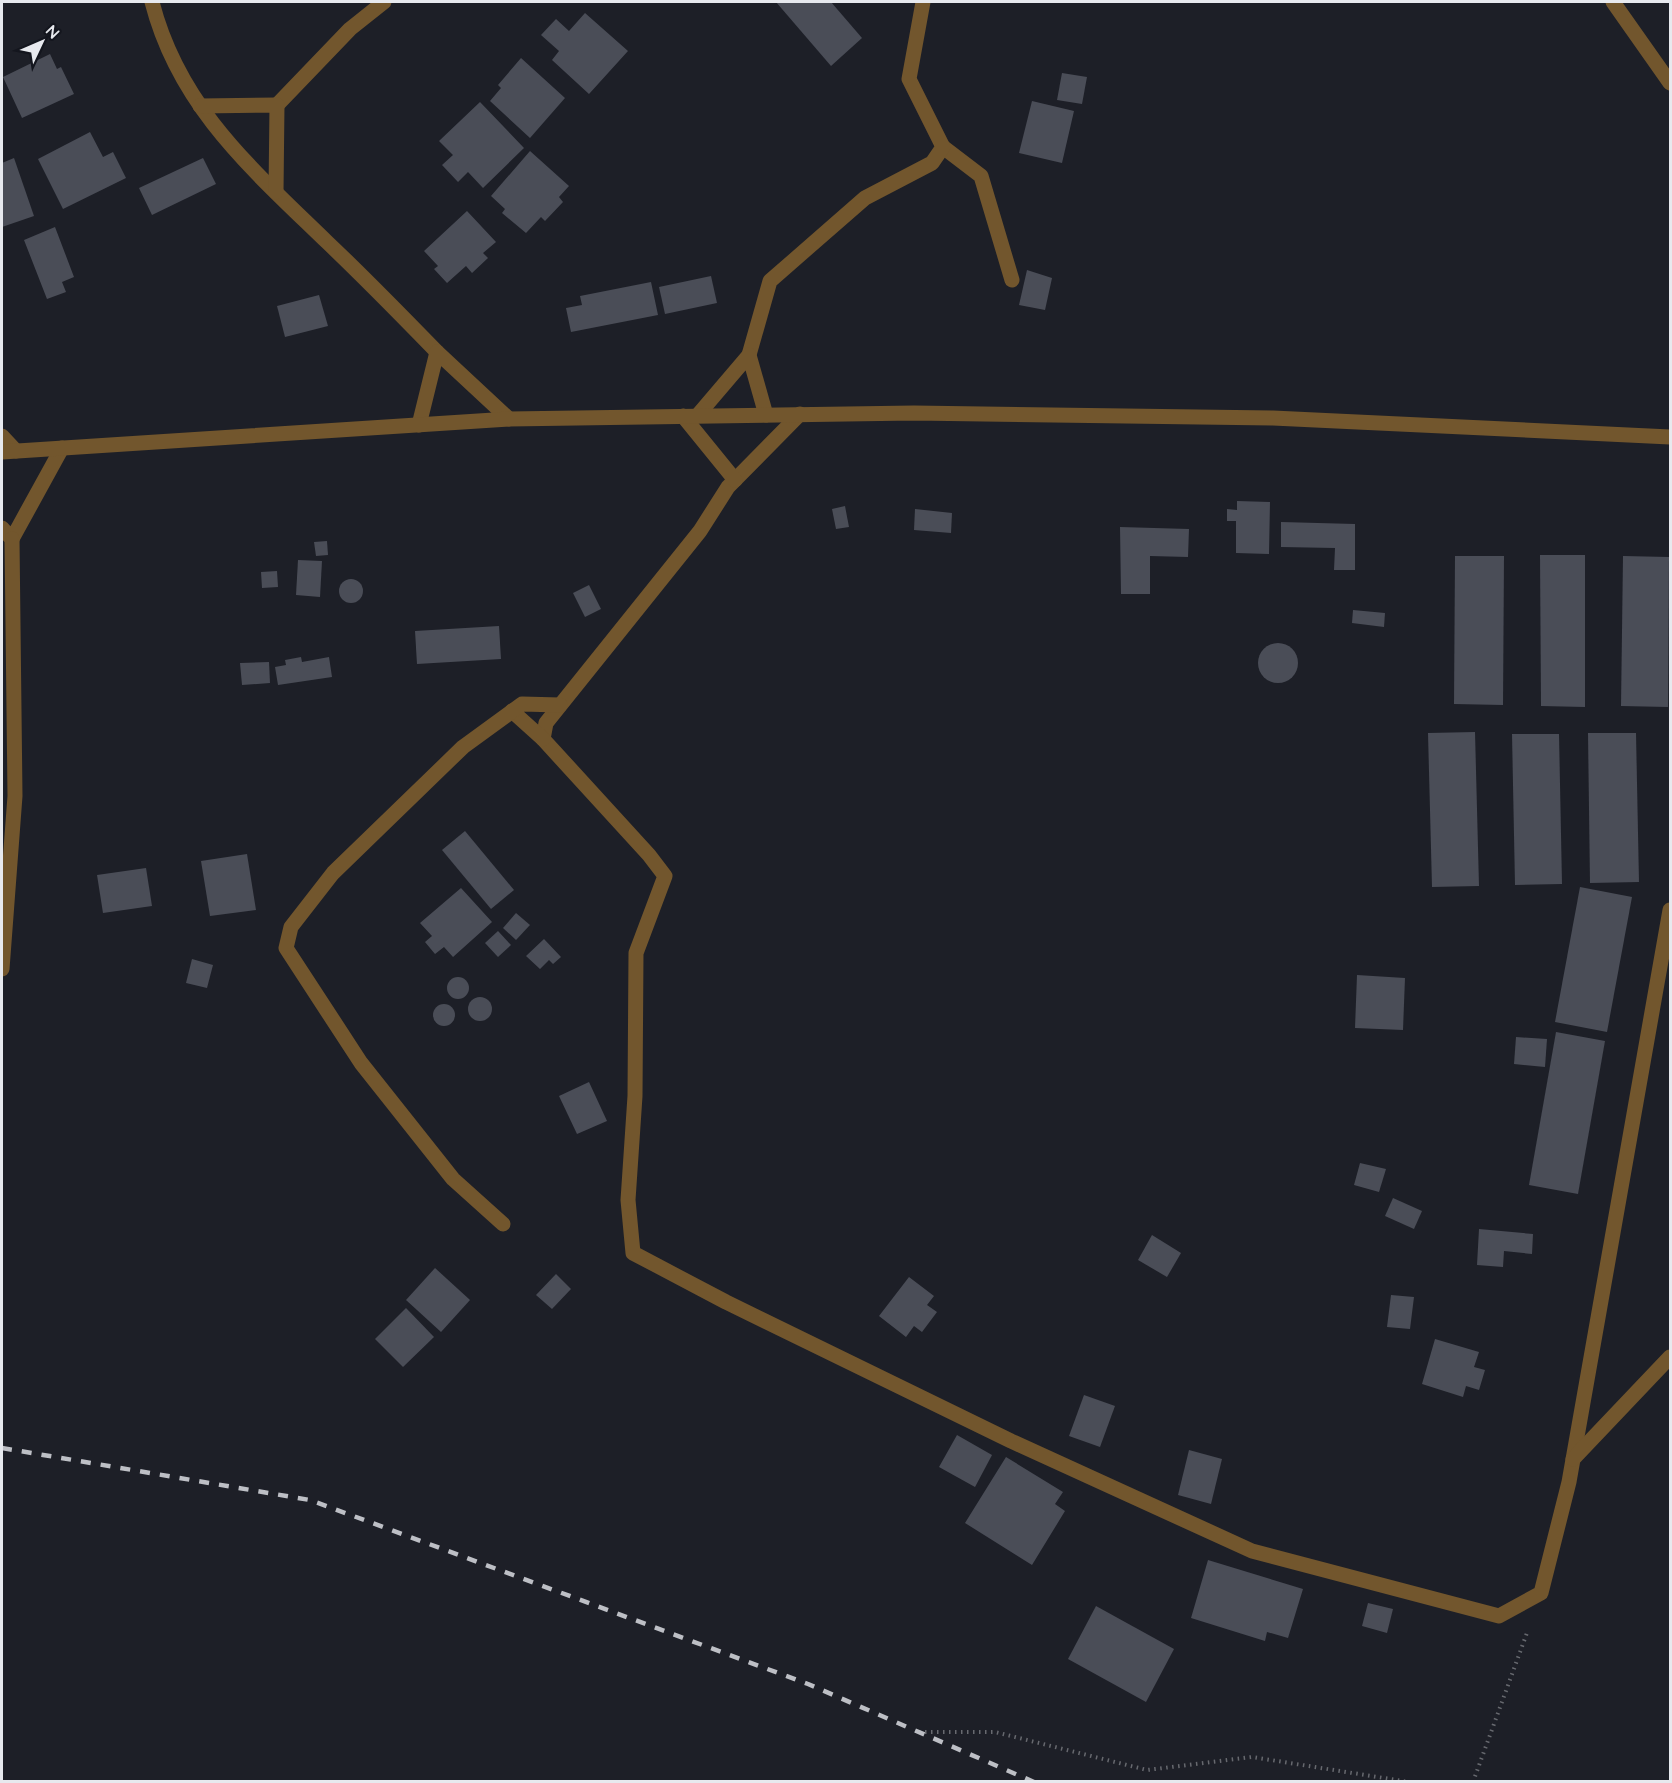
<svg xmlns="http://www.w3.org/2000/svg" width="1672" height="1783" font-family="Quicksand,sans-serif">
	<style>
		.building { fill: #4a4d57 }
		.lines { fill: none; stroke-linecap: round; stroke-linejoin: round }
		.path { stroke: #67696f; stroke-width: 4; stroke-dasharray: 1.5 4.5; stroke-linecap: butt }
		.minor { stroke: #72562d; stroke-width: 15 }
		.tertiary { stroke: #72562d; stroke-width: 15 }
		.rail { stroke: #bdbfc5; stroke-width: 4.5; stroke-dasharray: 10 10; stroke-linecap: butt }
	</style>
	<rect width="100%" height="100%" fill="#1d1f27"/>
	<g class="building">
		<polygon points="776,2 831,2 862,38 831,66"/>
		<polygon points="585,13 628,51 589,94 552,60 559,51 541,35 556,19 569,31"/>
		<polygon points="50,54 57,69 61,67 74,94 22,118 3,77"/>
		<polygon points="521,58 565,98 530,138 490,101 501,88 498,85"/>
		<polygon points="1062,73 1087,77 1082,104 1057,100"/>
		<polygon points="1032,101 1074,111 1062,163 1019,153"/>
		<polygon points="480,102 524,148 483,188 468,172 458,182 442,165 453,155 439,141"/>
		<polygon points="90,132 103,157 113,152 126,178 63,209 38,159"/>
		<polygon points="530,151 569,186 559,197 563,202 545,221 541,217 526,233 502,213 505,209 491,196"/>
		<polygon points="14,158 34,216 2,227 2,163"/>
		<polygon points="203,158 216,184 152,215 139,188"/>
		<polygon points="467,211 496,242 483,253 488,258 472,273 466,266 447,283 434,269 438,266 424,251"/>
		<polygon points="55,227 74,277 62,282 66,292 47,299 24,240"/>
		<polygon points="1027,270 1052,278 1045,310 1019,305"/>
		<polygon points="711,276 717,303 665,314 659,287"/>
		<polygon points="651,282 658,315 571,332 566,308 582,305 580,296"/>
		<polygon points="319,295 328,326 285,337 277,306"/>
		<polygon points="1237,501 1270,502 1269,554 1236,553 1236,521 1227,521 1227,509 1237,510"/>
		<polygon points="845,506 849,527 836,529 832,509"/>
		<polygon points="915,509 952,513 951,533 914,530"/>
		<polygon points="1281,522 1355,524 1355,570 1334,570 1335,548 1281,547"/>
		<polygon points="1120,527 1189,529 1188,557 1150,556 1150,594 1121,594"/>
		<polygon points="327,541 328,555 316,556 314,542"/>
		<polygon points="1540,555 1585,555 1585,707 1541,706"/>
		<polygon points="1455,556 1504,556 1503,705 1454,704"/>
		<polygon points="1623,556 1669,557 1668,707 1621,706"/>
		<polygon points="298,560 322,561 320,597 296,595"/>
		<polygon points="277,571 278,587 262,588 261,572"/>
		<circle cx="351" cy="591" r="12"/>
		<polygon points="589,585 601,609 585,617 573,593"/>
		<polygon points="1353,610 1385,613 1384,627 1352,623"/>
		<polygon points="499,626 501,659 417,664 415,631"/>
		<circle cx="1278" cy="663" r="20"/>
		<polygon points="301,657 302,662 329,657 332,677 278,685 275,667 286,665 285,660"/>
		<polygon points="269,662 270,683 242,685 240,663"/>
		<polygon points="1475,732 1479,886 1432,887 1428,733"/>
		<polygon points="1588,733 1636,733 1639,882 1590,883"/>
		<polygon points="1512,734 1559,734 1562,884 1515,885"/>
		<polygon points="465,831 514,890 491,909 442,850"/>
		<polygon points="247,854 256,910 210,916 201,861"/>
		<polygon points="146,868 152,906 103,913 97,875"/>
		<polygon points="1580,887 1632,897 1607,1032 1555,1022"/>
		<polygon points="461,888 492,922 453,957 444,947 435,954 425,942 432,936 420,923"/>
		<polygon points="516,913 530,925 516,940 503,928"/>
		<polygon points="498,931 511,945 498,957 485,943"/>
		<polygon points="544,939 561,957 553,964 549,960 540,969 526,956"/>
		<polygon points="192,959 213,965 207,988 186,983"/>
		<polygon points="1357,975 1405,978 1403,1030 1355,1028"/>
		<circle cx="458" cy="988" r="11"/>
		<circle cx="480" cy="1009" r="12"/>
		<circle cx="444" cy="1015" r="11"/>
		<polygon points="1556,1032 1605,1041 1578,1194 1529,1185"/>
		<polygon points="1516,1037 1547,1039 1545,1067 1514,1064"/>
		<polygon points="589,1082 607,1121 577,1134 559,1096"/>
		<polygon points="1360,1163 1386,1169 1379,1192 1354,1185"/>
		<polygon points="1393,1198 1422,1211 1414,1229 1385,1216"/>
		<polygon points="1479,1229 1533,1234 1532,1254 1504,1251 1503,1267 1477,1265"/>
		<polygon points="1152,1235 1181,1253 1167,1277 1138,1260"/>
		<polygon points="435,1268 470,1300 441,1332 406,1300"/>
		<polygon points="556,1274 571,1289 552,1309 536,1295"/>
		<polygon points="909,1277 934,1296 927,1305 937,1312 922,1332 914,1326 906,1337 879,1316"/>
		<polygon points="1391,1295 1414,1297 1410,1329 1387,1327"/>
		<polygon points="406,1308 434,1337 403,1367 375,1339"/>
		<polygon points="1435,1339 1479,1352 1474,1367 1485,1370 1479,1390 1466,1386 1463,1397 1422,1384"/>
		<polygon points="1084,1395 1115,1406 1100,1447 1069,1436"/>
		<polygon points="957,1435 992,1455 975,1487 939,1467"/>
		<polygon points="1189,1450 1222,1459 1211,1504 1178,1495"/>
		<polygon points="1006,1457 1063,1492 1055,1504 1065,1511 1032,1565 965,1523"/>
		<polygon points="1208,1560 1303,1589 1288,1638 1267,1632 1265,1641 1191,1618"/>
		<polygon points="1368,1603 1393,1609 1387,1633 1362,1626"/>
		<polygon points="1096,1606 1174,1649 1146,1702 1068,1659"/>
	</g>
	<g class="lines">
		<g class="path">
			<polyline points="919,1732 995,1732 1147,1770 1252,1757 1409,1782"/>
			<polyline points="1473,1782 1528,1630"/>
		</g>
		<g class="minor">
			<path d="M152,2C179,107 252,169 327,242C365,278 401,315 437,352"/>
			<polyline points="1613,2 1670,83"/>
			<polyline points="277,105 350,29 384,2"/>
			<polyline points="200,106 277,105 276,192"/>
			<polyline points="943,147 981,176 1012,280"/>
			<polyline points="749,355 770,281 865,198 932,163 943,147 909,79 923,2"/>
			<polyline points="800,414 728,487 700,531 546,723 543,739 649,855 665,876 636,953 635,1096 628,1200 633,1253 726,1302 1011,1441 1252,1551 1499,1616 1541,1593 1569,1482 1670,910"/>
			<polyline points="683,416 735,480"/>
			<polyline points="697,416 749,355 766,415"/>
			<polyline points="419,425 437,352 509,419"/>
			<polyline points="2,436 16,451"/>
			<polyline points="2,528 12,539 62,448"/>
			<polyline points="512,711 543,739"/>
			<polyline points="2,969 15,796 12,539"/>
			<polyline points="503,1224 453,1179 361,1063 286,948 291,927 333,873 463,747 522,704 560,705"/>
			<polyline points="1573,1459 1670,1357"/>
		</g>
		<polyline class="tertiary" points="2,452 509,419 914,413 1273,418 1670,437"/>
		<polyline class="rail" points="2,1448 310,1500 808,1684 1034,1782"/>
	</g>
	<rect width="1672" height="1783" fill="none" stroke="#e7e9ee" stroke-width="6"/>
	<g transform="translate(42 42) rotate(46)" stroke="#14161e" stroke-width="4.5" paint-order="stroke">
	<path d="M0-4.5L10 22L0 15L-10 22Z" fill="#e7e9ee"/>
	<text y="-9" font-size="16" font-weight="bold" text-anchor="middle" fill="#e7e9ee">N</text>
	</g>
</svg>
